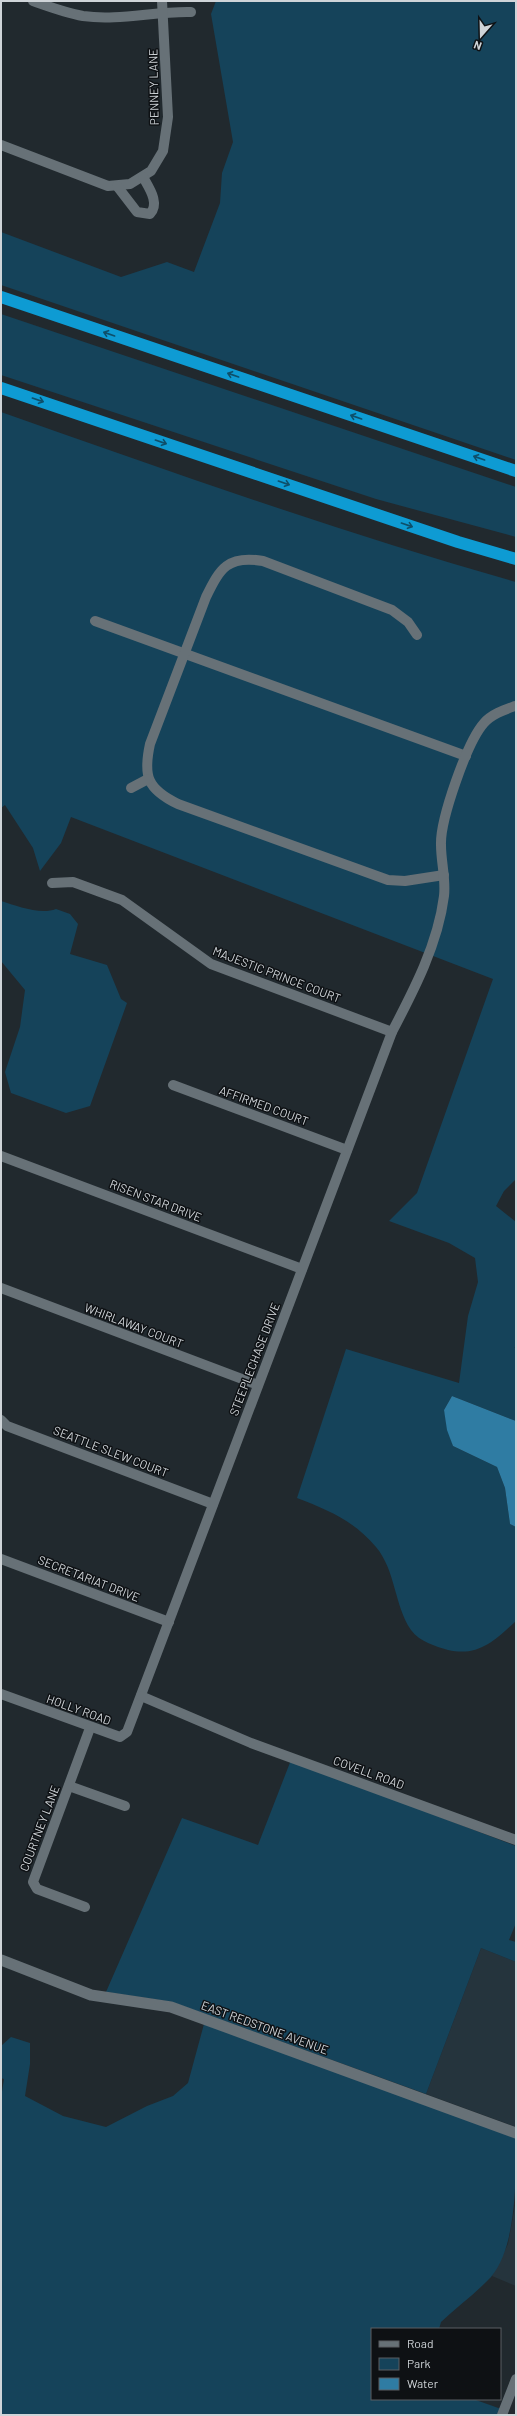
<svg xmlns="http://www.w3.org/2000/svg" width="517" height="2416" font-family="Barlow,sans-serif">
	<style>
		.built { fill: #25343d }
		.green { fill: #15435a }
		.water { fill: #2f7ca3 }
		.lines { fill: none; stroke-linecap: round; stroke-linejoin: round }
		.minor { stroke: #677177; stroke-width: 10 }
		.tertiary { stroke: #677177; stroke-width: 11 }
		.motorway { stroke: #0e9bd3; stroke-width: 12 }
		.oneway { stroke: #0e4f6a }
		.labels { text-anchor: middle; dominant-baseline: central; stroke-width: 3; stroke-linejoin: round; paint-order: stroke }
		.street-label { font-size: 12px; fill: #cfd4d8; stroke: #0e1114 }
	</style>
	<rect width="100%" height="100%" fill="#21292e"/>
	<g class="built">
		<polygon points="481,1948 516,1962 516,2127 426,2094"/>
		<polygon points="516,2200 516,2286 492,2276 508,2244"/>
	</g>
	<g class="green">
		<polygon points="216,1 516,1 516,460 1,285 1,232 121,277 167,262 194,272 220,203 222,173 233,142 211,14"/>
		<polygon points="1,314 516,487 516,537 376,499 1,375"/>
		<path d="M1,412C172,472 342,533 516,582V1179L504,1191L496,1206L516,1222V1347L514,1348H516V1421L452,1396L444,1410L453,1446L497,1467L505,1488L510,1524L516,1527V1621C495,1640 479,1657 448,1650C435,1646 420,1642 411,1630C394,1605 396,1571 376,1547C353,1520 328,1510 297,1498L346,1349L459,1383L468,1316L478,1282L475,1258L449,1243L389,1221L417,1193L493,979L71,817L61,843L40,871L33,848L5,805L1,808Z"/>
		<path d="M1,901C17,906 40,915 56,909L70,914L78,924L70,954L107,965L121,999L127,1003L90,1106L66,1113L11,1093L5,1072L20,1027L25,990L1,961Z"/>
		<polygon points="291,1760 516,1846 516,1923 509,1940 516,1942 516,1962 481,1948 426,2094 172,2002 106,1992 182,1818 258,1845"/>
		<path d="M204,2024L516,2138C516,2177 517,2247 491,2277C476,2293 457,2307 441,2322L439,2329H372V2399H473L504,2410L502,2415H1V2098L4,2079L1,2078V2046L11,2037L30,2043V2064L25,2096L63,2116L106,2127L147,2106L173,2096L188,2083Z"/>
	</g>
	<polygon class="water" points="452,1396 516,1421 516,1527 510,1524 505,1488 497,1467 453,1446 447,1430 444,1410"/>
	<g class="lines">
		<g class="minor">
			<path d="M33,1C50,7 66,13 83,16C119,21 155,11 191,12"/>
			<polyline points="1,145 108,186 130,184 151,171 163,151 168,117 162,1"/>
			<path d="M117,186L137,212L150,214C160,203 149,188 143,177"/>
			<polyline points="95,621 466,756"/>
			<path d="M417,635L408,622L392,610L263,561C228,555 220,568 206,597L150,744C143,776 147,789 178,804L388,880L405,881L444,875"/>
			<polyline points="131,788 148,779"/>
			<polyline points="52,883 73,882 122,900 211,964 392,1032"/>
			<polyline points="173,1085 347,1150"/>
			<polyline points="1,1156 302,1269"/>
			<polyline points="1,1288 258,1385"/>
			<polyline points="1,1420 7,1426 213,1504"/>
			<polyline points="1,1559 169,1622"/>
			<path d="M1,1694L120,1737L127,1732L392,1032C414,990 438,944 444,896C446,879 441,862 441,845C440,820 467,742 484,723C492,714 504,710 515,706"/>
			<polyline points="141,1696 251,1743 516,1840"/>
			<polyline points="69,1786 125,1806"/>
			<polyline points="85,1907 37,1889 33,1882 90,1728"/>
			<polyline points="502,2415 516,2379"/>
		</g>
		<polyline class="tertiary" points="1,1960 91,1995 171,2007 516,2133"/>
		<g class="motorway">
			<polyline points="1,297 516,471"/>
			<polyline points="1,388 458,542 516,559"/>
		</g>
	</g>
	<defs><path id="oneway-shaft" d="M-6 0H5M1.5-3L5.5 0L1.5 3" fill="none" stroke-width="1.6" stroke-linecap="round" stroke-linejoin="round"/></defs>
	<g class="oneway">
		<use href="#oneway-shaft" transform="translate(109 334) rotate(-161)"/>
		<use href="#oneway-shaft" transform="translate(233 375) rotate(-161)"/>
		<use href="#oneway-shaft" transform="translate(38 400) rotate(19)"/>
		<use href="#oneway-shaft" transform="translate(356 417) rotate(-161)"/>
		<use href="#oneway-shaft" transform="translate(161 442) rotate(19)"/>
		<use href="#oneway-shaft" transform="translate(479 458) rotate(-161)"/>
		<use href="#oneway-shaft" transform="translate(284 483) rotate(19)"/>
		<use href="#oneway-shaft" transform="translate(407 525) rotate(19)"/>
	</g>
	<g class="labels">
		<g class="street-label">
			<text transform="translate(153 87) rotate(-91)">PENNEY LANE</text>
			<text transform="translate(277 974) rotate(21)">MAJESTIC PRINCE COURT</text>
			<text transform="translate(264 1105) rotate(20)">AFFIRMED COURT</text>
			<text transform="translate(156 1200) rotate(21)">RISEN STAR DRIVE</text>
			<text transform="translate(134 1325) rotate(21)">WHIRLAWAY COURT</text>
			<text transform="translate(254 1359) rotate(-69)">STEEPLECHASE DRIVE</text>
			<text transform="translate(111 1451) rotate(21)">SEATTLE SLEW COURT</text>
			<text transform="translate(89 1578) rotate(21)">SECRETARIAT DRIVE</text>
			<text transform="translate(79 1709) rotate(20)">HOLLY ROAD</text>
			<text transform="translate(369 1772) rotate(20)">COVELL ROAD</text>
			<text transform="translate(39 1828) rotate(-69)">COURTNEY LANE</text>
			<text transform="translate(265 2027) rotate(20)">EAST REDSTONE AVENUE</text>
		</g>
	</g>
	<rect width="517" height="2416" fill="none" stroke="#cfd4d8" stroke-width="4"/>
	<rect x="371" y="2328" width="130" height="72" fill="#0e1114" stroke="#5b5f62"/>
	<rect x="379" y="2341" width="20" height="6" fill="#677177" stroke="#5b5f62"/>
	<text x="407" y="2348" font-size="12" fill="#cfd4d8">Road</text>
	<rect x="379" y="2358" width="20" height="12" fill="#15435a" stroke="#5b5f62"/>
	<text x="407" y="2368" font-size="12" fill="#cfd4d8">Park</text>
	<rect x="379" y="2378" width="20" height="12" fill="#2f7ca3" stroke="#5b5f62"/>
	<text x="407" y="2388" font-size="12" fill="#cfd4d8">Water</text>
	<g transform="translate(481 36) rotate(200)" stroke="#0e1114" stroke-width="3" paint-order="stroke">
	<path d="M0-3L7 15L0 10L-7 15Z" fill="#cfd4d8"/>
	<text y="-6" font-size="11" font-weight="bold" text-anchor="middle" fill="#cfd4d8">N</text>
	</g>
</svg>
